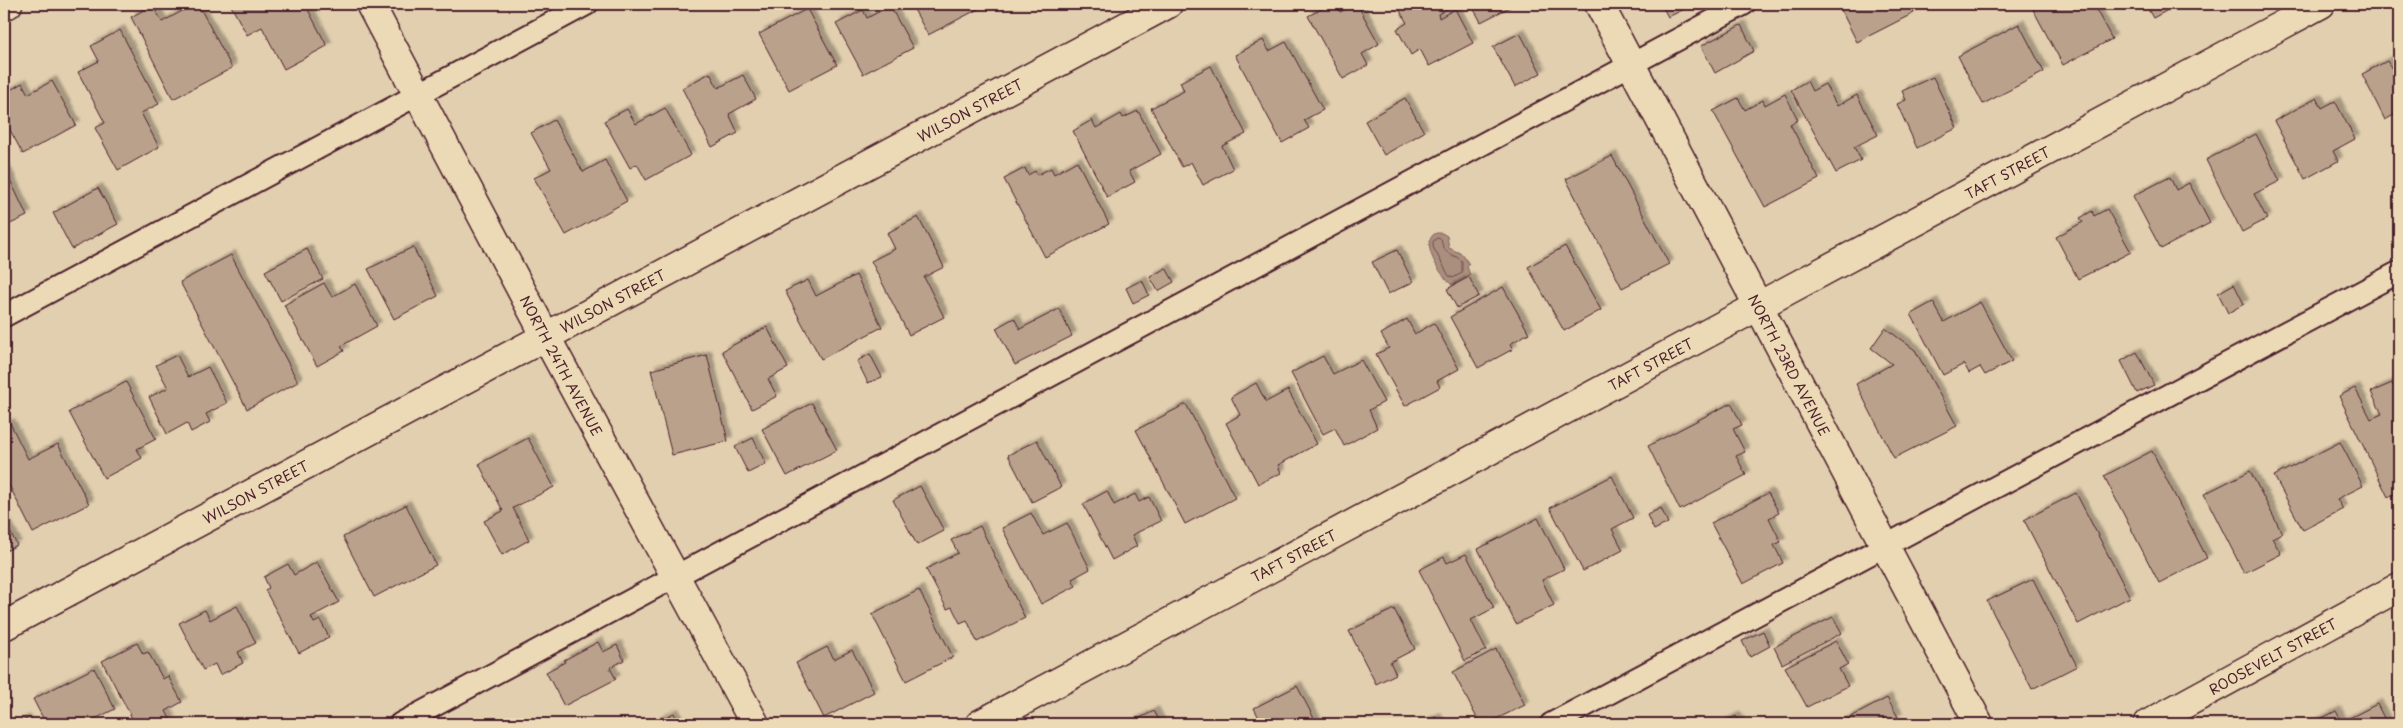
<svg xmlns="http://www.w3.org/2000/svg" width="2403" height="728" font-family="'Playpen Sans',sans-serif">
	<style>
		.water { fill: #aa8e7e; stroke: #84625d }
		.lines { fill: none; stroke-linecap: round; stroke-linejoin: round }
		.shore { stroke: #704b4c; stroke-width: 1 }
		.building { fill: #baa18c; stroke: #4a1f2b; filter: url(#shadow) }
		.service-casing { stroke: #4a1f2b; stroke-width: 25 }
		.minor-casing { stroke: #4a1f2b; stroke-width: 31 }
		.tertiary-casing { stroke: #4a1f2b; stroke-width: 31 }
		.service { stroke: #ecdab7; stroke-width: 21 }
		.minor { stroke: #ecdab7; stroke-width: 28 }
		.tertiary { stroke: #ecdab7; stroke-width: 28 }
		.labels { text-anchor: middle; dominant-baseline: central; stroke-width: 5; stroke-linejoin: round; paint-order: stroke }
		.street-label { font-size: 14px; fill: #4a1f2b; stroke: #ecdab7 }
	</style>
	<defs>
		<filter id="shadow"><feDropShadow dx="4.5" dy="-4.5" stdDeviation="1" flood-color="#0004"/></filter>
	</defs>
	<rect width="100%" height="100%" fill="#e2cfaf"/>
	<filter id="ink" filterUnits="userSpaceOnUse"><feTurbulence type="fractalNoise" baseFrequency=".02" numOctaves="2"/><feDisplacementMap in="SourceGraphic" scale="10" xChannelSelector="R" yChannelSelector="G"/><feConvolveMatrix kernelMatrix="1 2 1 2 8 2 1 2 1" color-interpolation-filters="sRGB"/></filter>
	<g filter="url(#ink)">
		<path class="water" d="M1436,233H1442L1447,236L1449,248L1462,254L1469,264L1467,266L1470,275L1452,285C1441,276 1418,242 1436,233Z"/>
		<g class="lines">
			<path class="shore" d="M1437,238L1441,239C1444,257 1452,252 1462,261V273L1453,278L1449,276L1433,247V242Z"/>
		</g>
		<g class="building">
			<polygon points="195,4 198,4 232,68 173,99 131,17 153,5 162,22"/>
			<polygon points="230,4 305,4 327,46 284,69 262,27 247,35"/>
			<polygon points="911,4 988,4 928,35"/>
			<polygon points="1331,4 1335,4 1340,12 1357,4 1379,44 1362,54 1368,65 1343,79 1308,16"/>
			<polygon points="1396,4 1452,4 1453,6 1438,14 1439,18 1455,9 1473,43 1429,66 1420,49 1411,55 1397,29 1407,23"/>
			<polygon points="1471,4 1516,4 1481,22"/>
			<polygon points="1661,4 1695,4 1668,17"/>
			<polygon points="1838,4 1910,4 1914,13 1857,42"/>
			<polygon points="2030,4 2093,4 2112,39 2063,65"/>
			<polygon points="2145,4 2179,4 2153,18"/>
			<polygon points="890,6 913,48 863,74 836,24 863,10 867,18"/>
			<polygon points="807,9 837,65 789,90 759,34"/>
			<polygon points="2019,24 2044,72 1983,104 1958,56"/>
			<polygon points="1741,25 1754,51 1715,73 1701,46"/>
			<polygon points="120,30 159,104 141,113 159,147 118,170 95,128 105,123 78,72 99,61 91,46"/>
			<polygon points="1520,33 1541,73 1515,87 1493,47"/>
			<polygon points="1263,40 1269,51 1286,42 1323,110 1304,120 1309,128 1282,143 1235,55"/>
			<polygon points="2387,61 2392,69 2399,66 2399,112 2385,120 2362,74"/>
			<polygon points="1211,66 1246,134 1222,146 1233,169 1203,185 1191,162 1182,167 1151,108 1184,91 1180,82"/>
			<polygon points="710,73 718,88 743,75 756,99 729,114 738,133 712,147 682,88"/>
			<polygon points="1933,77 1957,128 1917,148 1897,104 1906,100 1902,91"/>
			<polygon points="52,81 76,125 23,154 4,119 4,94 22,83 28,94"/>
			<polygon points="1807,81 1812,91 1825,84 1837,106 1857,95 1878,135 1854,147 1861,160 1836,173 1791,90"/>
			<polygon points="1785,94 1798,120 1790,124 1819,179 1765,207 1713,111 1738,98 1745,110 1763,100 1765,105"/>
			<polygon points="1405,98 1424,132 1384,155 1365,121"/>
			<polygon points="2317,98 2322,108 2335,101 2355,139 2333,151 2338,161 2305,179 2274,121"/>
			<polygon points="665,108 691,155 646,180 637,164 630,168 604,121 627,109 636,124"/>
			<polygon points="1138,111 1161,154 1129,171 1135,182 1107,197 1073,131 1092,120 1096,128 1121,114 1123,118"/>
			<polygon points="554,120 583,172 605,160 627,201 566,235 534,178 551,169 531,133"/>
			<polygon points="2256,134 2280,181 2254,194 2267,219 2242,232 2206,160"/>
			<polygon points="1612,156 1669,264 1622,288 1566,179"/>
			<polygon points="1077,161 1109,224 1045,257 1004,179 1025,168 1028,175 1035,171 1037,175 1051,168 1054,174"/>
			<polygon points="4,167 27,216 4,227"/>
			<polygon points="2170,177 2176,190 2189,183 2210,223 2161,249 2133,196"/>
			<polygon points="98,188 118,224 72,249 53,213"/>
			<polygon points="2107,209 2131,252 2078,279 2056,237 2083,222 2080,218 2092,211 2094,216"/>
			<polygon points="918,217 944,267 924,277 944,317 909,335 871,261 895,249 887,233"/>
			<polygon points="1565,246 1601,310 1564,331 1528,267"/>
			<polygon points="413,247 438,296 394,319 368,269"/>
			<polygon points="307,249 323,279 281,301 265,271"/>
			<polygon points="1397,250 1413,282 1388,294 1372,262"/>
			<polygon points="231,255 298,382 247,409 180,282"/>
			<polygon points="1166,268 1174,282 1158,291 1150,277"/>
			<polygon points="856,275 882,327 821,359 785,291 808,280 816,296"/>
			<polygon points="1469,277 1479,296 1457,308 1447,289"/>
			<polygon points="1142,280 1149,295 1133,303 1126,288"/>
			<polygon points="324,283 332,297 355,284 377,326 341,346 344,351 317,366 284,305"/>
			<polygon points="2234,284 2244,304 2228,313 2218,293"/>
			<polygon points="1503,287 1529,333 1510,344 1513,349 1478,368 1450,317"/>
			<polygon points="1933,302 1944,322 1980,302 2012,361 1985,375 1980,367 1969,373 1964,364 1943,375 1911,314"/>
			<polygon points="1059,309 1072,336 1015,365 996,328 1014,318 1020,329"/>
			<polygon points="1407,319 1415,334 1434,323 1459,369 1437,381 1440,387 1405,406 1376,354 1389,348 1381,334"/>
			<polygon points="767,327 788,368 768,379 777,396 752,409 722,351"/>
			<polygon points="1885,328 1915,350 1957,426 1894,458 1856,384 1892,364 1871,348"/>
			<polygon points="2137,352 2154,385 2137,393 2121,361"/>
			<polygon points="870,354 882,377 868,383 857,361"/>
			<polygon points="177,355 188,377 208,367 227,403 206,414 210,422 191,432 187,423 167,434 149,397 168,388 156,365"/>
			<polygon points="707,355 728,441 672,455 651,370"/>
			<polygon points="1323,356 1333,374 1361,360 1384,402 1369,410 1377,428 1344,446 1335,428 1323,434 1291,373"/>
			<polygon points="126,382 156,439 137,449 142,458 104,478 69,412"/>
			<polygon points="1256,383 1266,402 1288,390 1317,444 1278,465 1281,473 1258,484 1226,423 1240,415 1231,397"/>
			<polygon points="2392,383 2399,398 2399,492 2388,497 2339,396 2355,388 2371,419 2382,414 2371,392"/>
			<polygon points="812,403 837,450 787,476 762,429"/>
			<polygon points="1731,403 1742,425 1733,429 1745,452 1736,456 1746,475 1680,510 1648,446"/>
			<polygon points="1186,404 1235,498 1185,524 1136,430"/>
			<polygon points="10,423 28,459 58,444 89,504 33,533 4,475 4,426"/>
			<polygon points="528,438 554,487 513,508 529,540 502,555 484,521 503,511 479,464"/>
			<polygon points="753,438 766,464 748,473 735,447"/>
			<polygon points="1037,440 1061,487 1032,502 1008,455"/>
			<polygon points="2340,442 2363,486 2337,499 2343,509 2303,530 2274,476"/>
			<polygon points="2152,451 2207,558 2159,583 2104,476"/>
			<polygon points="2250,471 2282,533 2272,538 2281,554 2244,573 2204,494"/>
			<polygon points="1612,476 1633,518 1612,529 1623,550 1583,571 1550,508"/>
			<polygon points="920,486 944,531 917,545 893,500"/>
			<polygon points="1107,491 1114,505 1135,494 1139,502 1149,497 1161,521 1132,535 1137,546 1112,560 1083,504"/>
			<polygon points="1768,493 1779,513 1769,518 1781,542 1774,545 1783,563 1743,584 1711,523"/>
			<polygon points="2076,493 2130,597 2078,624 2024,520"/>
			<polygon points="406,505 436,565 374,597 343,537"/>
			<polygon points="1661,508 1668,523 1654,530 1647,515"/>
			<polygon points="1031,513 1043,535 1067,523 1090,569 1072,579 1076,586 1041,604 1002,528"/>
			<polygon points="1538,518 1564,569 1542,580 1554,605 1516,624 1478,549"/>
			<polygon points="4,520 17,545 4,552"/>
			<polygon points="980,526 1025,618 977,642 967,620 960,623 952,607 947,609 926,569 958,553 951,540"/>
			<polygon points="1466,554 1494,608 1471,620 1486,650 1465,661 1419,570 1444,557 1447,563"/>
			<polygon points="317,562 339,602 311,617 314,623 320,620 329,637 299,653 265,590 269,588 264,577 288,564 294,575"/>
			<polygon points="2033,579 2077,666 2032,689 1987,601"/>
			<polygon points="919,590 953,657 906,681 872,614"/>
			<polygon points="237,606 256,643 238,652 243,663 220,675 215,664 203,670 179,623 205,610 210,620"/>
			<polygon points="1394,609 1415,649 1390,662 1396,674 1376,684 1349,631"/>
			<polygon points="1833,617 1842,633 1782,664 1774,647"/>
			<polygon points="1763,631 1770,646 1750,657 1742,641"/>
			<polygon points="1836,641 1848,664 1839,669 1848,686 1807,707 1785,667"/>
			<polygon points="598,642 603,652 617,645 624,660 610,668 616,679 564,706 546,672 565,662 564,660"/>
			<polygon points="137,643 143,654 148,652 163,679 168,676 182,702 166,711 171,721 164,724 135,724 102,661"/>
			<polygon points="827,647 834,659 852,650 874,692 824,718 796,663"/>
			<polygon points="1496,649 1525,705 1486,724 1480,724 1453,672"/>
			<polygon points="94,668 115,709 89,722 90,724 46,724 33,699"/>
			<polygon points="1297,686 1317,724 1262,724 1254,708"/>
			<polygon points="1887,698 1898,717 1890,722 1891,724 1838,724"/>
			<polygon points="2377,704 2387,724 2310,724 2336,711 2342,722"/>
			<polygon points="1154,711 1161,724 1128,724"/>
			<polygon points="674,713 679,724 651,724"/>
			<polygon points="1736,716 1740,724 1720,724"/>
			<polygon points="1436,717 1440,724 1421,724"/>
			<polygon points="26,719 29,724 16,724"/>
		</g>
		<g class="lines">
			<g class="service-casing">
				<g id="service">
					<polyline points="4,316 587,4"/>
					<polyline points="400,724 1744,4"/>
					<path d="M1551,724C1833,572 2117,424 2399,272"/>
				</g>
			</g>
			<g class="minor-casing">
				<g id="minor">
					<path id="s1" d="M1599,4L1979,724"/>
					<polyline points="4,6 8,4"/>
					<path id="s2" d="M4,626L1168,4"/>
					<path id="s3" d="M2148,724L2399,587"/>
				</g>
			</g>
			<g class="tertiary-casing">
				<g id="tertiary">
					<path id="s4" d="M370,4L545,335L755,724"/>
					<path id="s5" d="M980,724L2321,4"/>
				</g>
			</g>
			<use href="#service" class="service"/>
			<use href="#minor" class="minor"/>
			<use href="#tertiary" class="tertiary"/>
		</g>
	</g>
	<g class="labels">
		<g class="street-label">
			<text stroke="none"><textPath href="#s2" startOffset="1095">WILSON STREET</textPath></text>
			<text stroke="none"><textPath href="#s5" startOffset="1166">TAFT STREET</textPath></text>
			<text stroke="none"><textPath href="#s2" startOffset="690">WILSON STREET</textPath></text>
			<text stroke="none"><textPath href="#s5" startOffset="761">TAFT STREET</textPath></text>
			<text stroke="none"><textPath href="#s1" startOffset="408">NORTH 23RD AVENUE</textPath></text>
			<text stroke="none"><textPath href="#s4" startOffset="409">NORTH 24TH AVENUE</textPath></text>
			<text stroke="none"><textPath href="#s2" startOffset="285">WILSON STREET</textPath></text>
			<text stroke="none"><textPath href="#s5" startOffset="356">TAFT STREET</textPath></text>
			<text stroke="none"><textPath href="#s3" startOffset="142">ROOSEVELT STREET</textPath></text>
		</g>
	</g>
	<rect width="2403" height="728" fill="none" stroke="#ecdab7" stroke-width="20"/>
	<rect x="10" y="10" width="2383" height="708" fill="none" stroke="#4a1f2b" stroke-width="2" filter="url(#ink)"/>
</svg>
